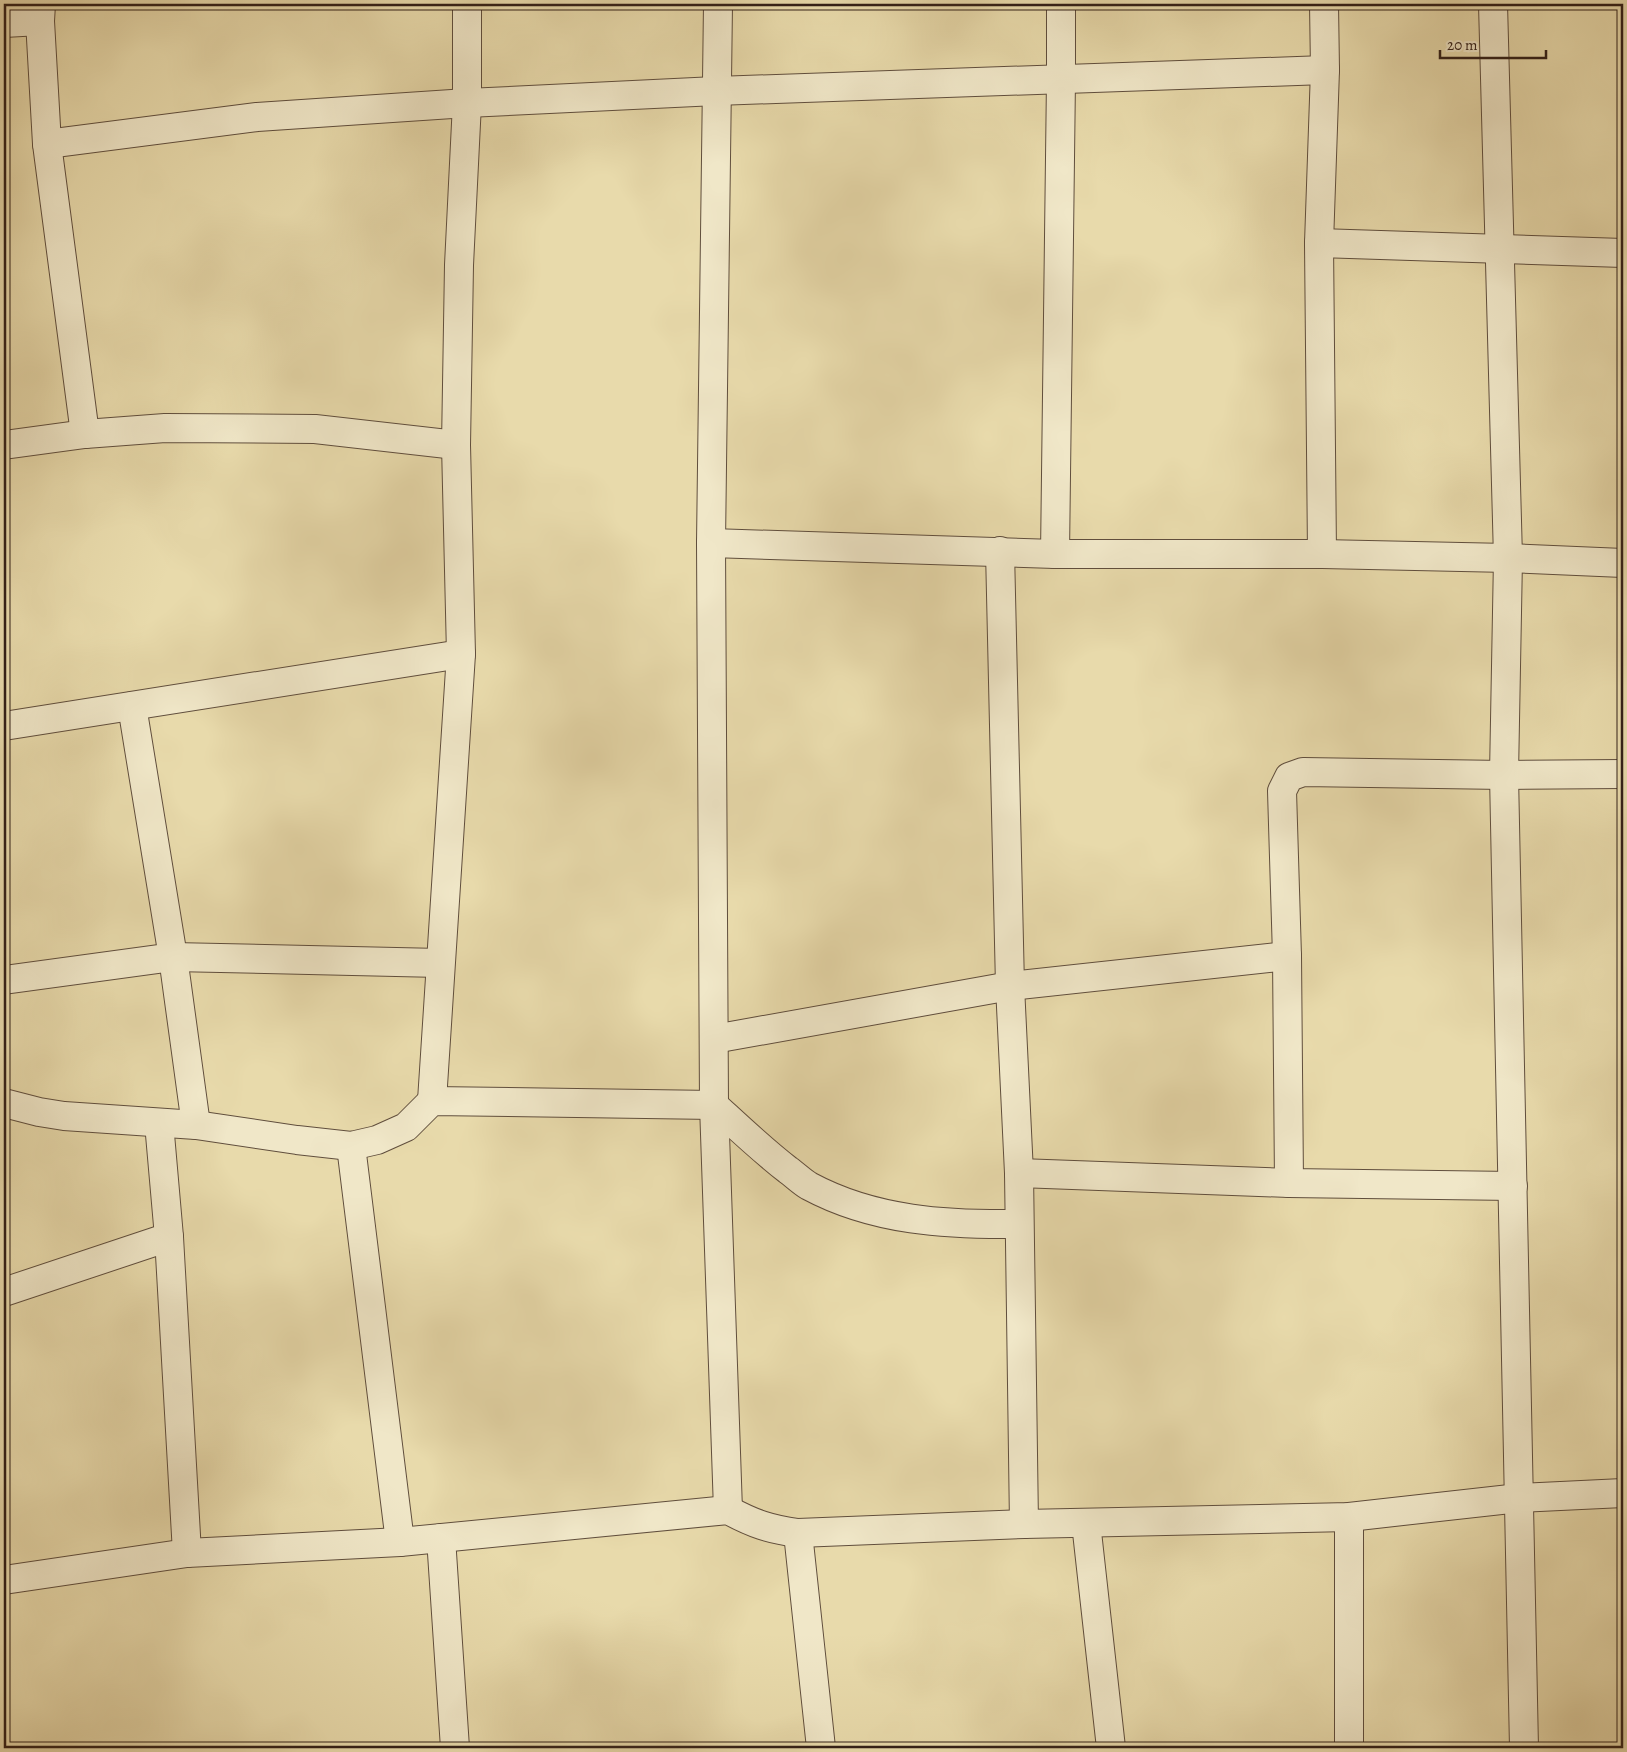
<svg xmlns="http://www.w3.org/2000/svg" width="1627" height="1752" font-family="Alegreya,serif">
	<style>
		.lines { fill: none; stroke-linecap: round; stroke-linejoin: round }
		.minor-casing { stroke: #604e3d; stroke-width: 30 }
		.minor { stroke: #f0e7c8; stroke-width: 28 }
	</style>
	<rect width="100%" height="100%" fill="#e8daab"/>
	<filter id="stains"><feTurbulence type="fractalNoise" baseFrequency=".004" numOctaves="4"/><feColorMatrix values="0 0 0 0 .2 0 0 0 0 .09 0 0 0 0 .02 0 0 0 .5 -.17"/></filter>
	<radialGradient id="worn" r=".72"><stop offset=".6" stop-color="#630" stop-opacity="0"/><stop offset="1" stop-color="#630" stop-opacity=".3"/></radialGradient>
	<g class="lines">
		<g class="minor-casing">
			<g id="minor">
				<polyline points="41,4 40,21 47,144 85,434"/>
				<polyline points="718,4 711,543 714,1105 728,1510"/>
				<polyline points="1493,4 1508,558 1504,775 1524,1748"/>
				<polyline points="4,23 40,21"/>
				<polyline points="47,144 257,117 467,103 716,91 1325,70"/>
				<polyline points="1319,243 1623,253"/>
				<polyline points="4,445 85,434 165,428 315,429 456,445"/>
				<polyline points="711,543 1055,554 1322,554 1508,558 1623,563"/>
				<polyline points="1000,551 1010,986 1019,1173 1024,1524"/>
				<polyline points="1055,554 1061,79 1061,4"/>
				<polyline points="1322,554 1319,243 1325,70 1324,4"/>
				<polyline points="132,706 173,957 196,1125"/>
				<polyline points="4,726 461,654"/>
				<polyline points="4,980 173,957 440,963"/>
				<polyline points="714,1039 1010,986 1287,956"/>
				<polyline points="432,1101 461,654 456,445 459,265 467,103 467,4"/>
				<path d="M4,1103L39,1112L64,1116L196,1125L297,1140L351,1146L377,1140L406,1127L432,1101L714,1105C738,1127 762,1150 788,1170C795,1175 802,1182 809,1186C874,1221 947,1225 1019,1224"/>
				<polyline points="159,1123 169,1237 187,1553"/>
				<polyline points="351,1146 400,1542"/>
				<polyline points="1019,1173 1289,1183"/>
				<polyline points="1513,1186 1289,1183 1287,956 1282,791 1289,777 1303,772 1504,775 1623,774"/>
				<polyline points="4,1292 169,1237"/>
				<polyline points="1086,1523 1111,1748"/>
				<polyline points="798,1533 821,1748"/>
				<polyline points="441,1538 455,1748"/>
				<path d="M4,1580L187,1553L400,1542L728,1510C754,1524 769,1529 798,1533L1024,1524L1349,1517L1519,1498L1623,1493"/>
				<polyline points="1349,1748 1349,1517"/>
			</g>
		</g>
		<use href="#minor" class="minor"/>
	</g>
	<rect width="1627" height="1752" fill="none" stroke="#e8daab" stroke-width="20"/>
	<rect x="5" y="5" width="1617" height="1742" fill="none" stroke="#332018" stroke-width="2.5"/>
	<rect x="10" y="10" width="1607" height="1732" fill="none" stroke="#332018"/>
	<path d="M1440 50v8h106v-8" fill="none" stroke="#332018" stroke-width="2.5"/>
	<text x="1447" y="50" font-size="15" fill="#332018" stroke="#f0e7c8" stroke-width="4" paint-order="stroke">20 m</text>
	<rect width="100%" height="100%" filter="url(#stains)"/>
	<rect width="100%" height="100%" fill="url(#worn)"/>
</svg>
